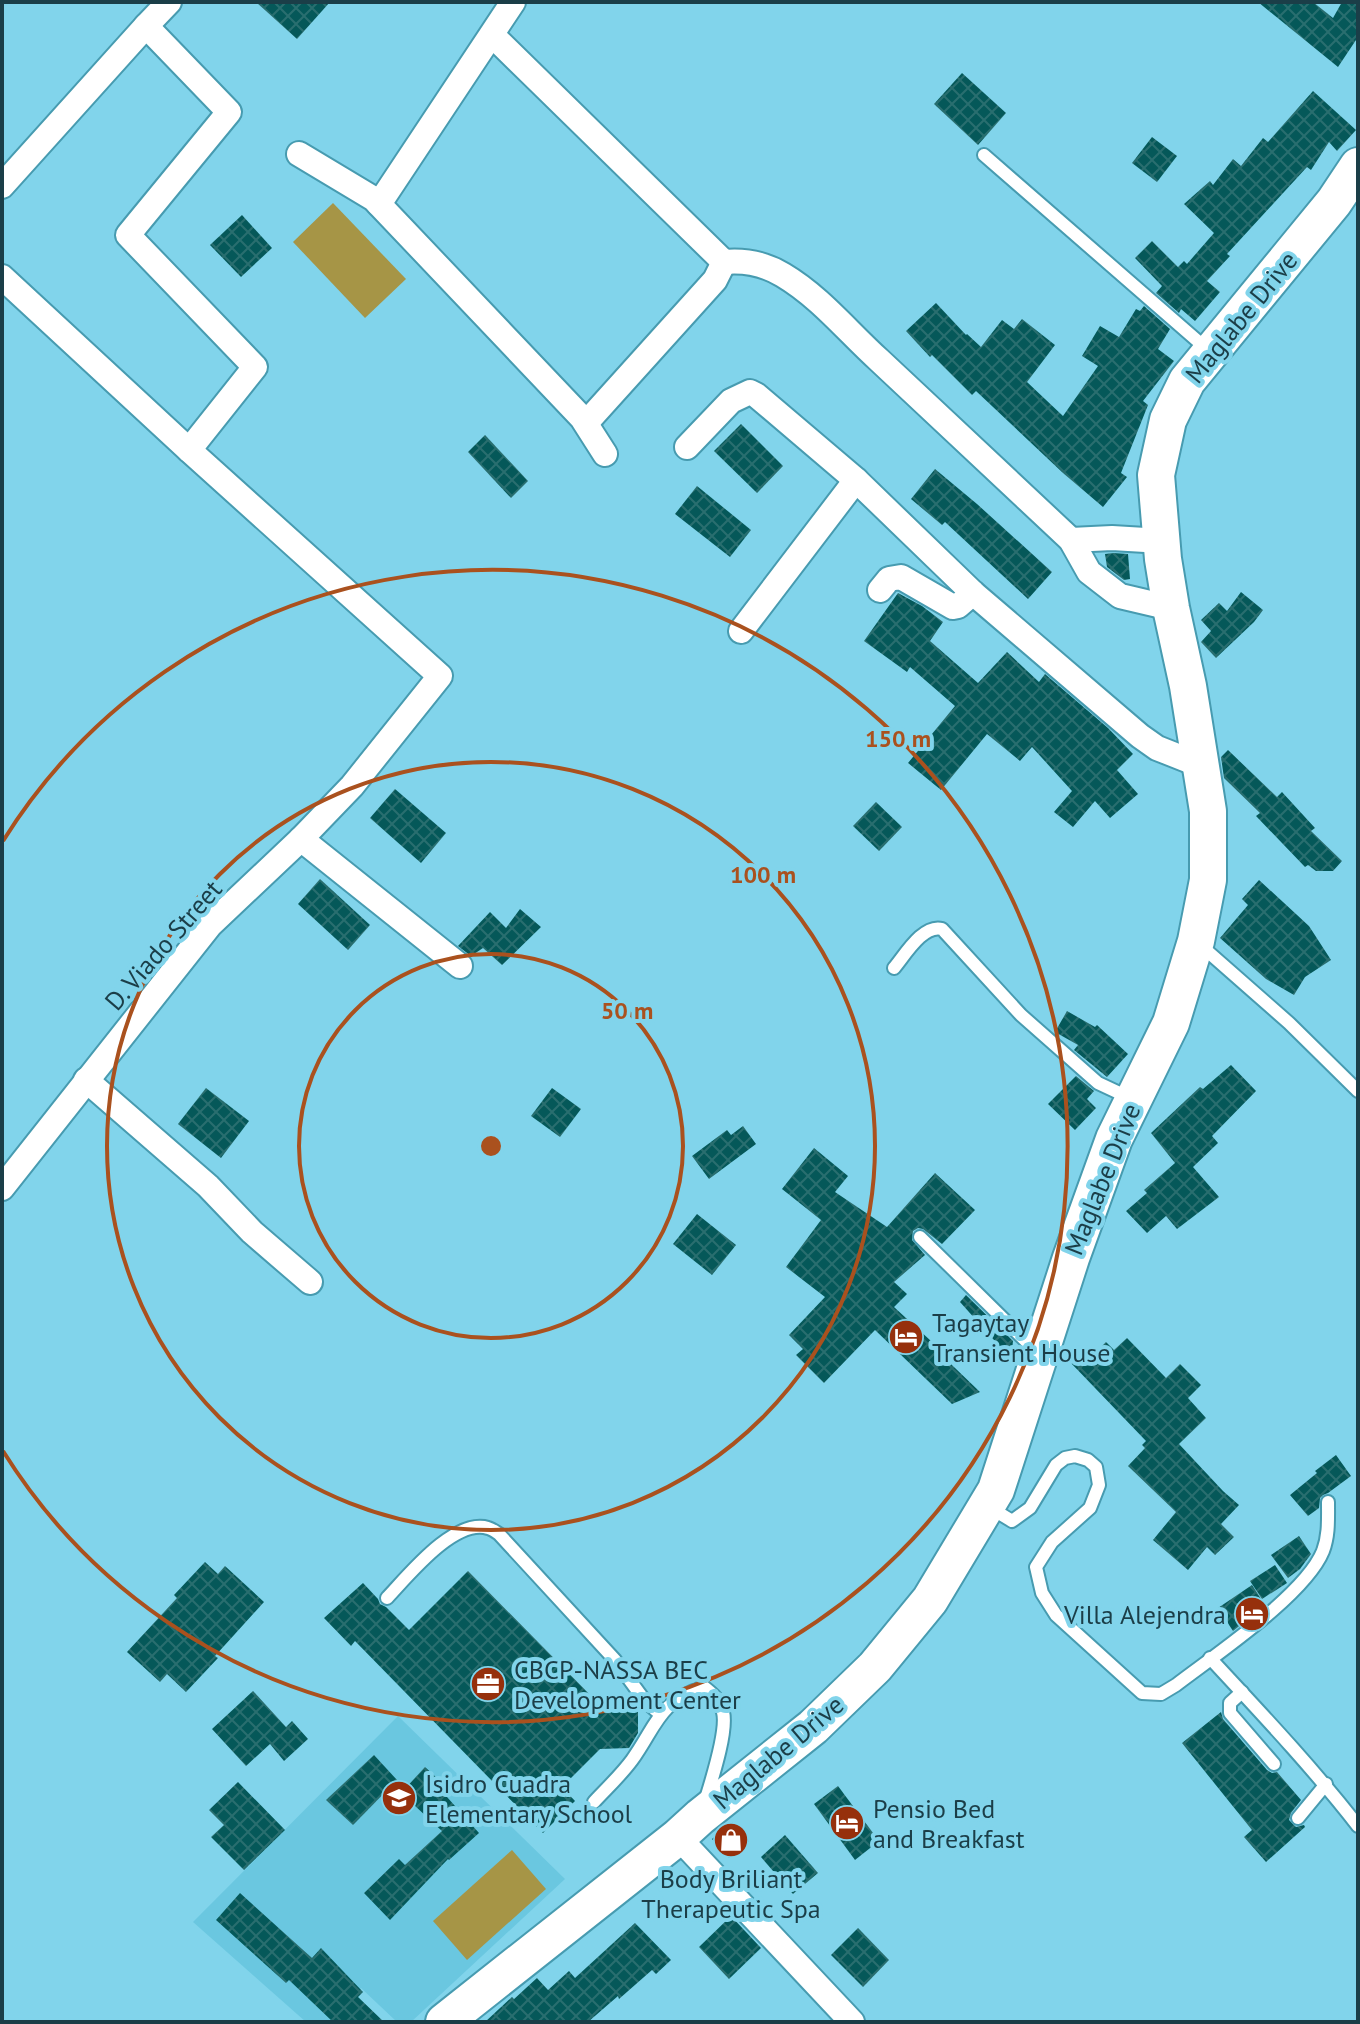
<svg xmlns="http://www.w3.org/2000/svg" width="1360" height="2024" font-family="'PT Sans',sans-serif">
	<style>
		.built { fill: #6ac7e0 }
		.park { fill: #a69546 }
		.building { fill: url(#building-cross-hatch) }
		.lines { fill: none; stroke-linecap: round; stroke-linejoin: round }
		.lane-casing { stroke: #479bb0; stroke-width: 16 }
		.street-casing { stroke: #479bb0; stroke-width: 28 }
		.secondary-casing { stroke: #479bb0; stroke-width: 40 }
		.lane { stroke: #fff; stroke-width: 12 }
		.street { stroke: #fff; stroke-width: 24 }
		.secondary { stroke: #fff; stroke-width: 36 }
		.ring { fill: none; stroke: #aa511e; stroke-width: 4 }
		.labels { text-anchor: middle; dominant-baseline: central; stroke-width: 8; stroke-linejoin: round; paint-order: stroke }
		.street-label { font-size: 26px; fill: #1b3e48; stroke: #81d4eb }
		.poi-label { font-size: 26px; fill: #1b3e48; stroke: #81d4eb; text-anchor: start }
		.centre { fill: #aa511e; stroke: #81d4eb; stroke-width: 4 }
		.ring-label { font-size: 24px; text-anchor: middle; font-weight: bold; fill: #aa511e; stroke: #81d4eb; stroke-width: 8; stroke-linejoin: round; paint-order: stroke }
	</style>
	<defs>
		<pattern id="building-cross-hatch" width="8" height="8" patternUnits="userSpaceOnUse" patternTransform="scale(2)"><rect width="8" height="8" fill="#055859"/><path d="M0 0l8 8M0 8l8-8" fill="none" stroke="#296e6f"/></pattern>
	</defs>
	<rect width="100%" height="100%" fill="#81d4eb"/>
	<polygon class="built" points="398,1716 565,1879 411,2022 397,2022 361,1988 328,2022 306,2022 193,1922"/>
	<g class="park">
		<polygon points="333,203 406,279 365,318 293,242"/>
		<polygon points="512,1850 546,1889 467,1960 433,1921"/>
	</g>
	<g class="building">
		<polygon points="256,2 330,2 297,39"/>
		<polygon points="1258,2 1313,2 1333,18 1342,2 1358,2 1358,37 1338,67"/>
		<polygon points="962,73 1006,113 978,145 934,104"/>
		<polygon points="1313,91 1356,130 1337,151 1329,142 1311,170 1307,167 1227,254 1230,256 1207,281 1220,292 1195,321 1181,309 1179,313 1156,293 1162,286 1135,258 1152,241 1178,267 1184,261 1187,264 1214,233 1184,204 1210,181 1213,185 1233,159 1241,166 1263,138 1268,142"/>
		<polygon points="1152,137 1177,156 1157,182 1132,163"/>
		<polygon points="242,215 272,248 241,277 210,245"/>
		<polygon points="936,303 966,335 967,334 981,347 1002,320 1014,329 1022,319 1055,345 1027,382 1063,416 1098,366 1082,356 1100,326 1119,337 1136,309 1140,311 1144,306 1170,329 1158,349 1174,361 1143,401 1148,405 1121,473 1127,477 1103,507 1063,473 976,391 972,395 932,355 930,357 906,331"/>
		<polygon points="741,424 783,466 757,493 714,451"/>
		<polygon points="485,435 528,481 511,498 468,452"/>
		<polygon points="935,469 977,504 1052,572 1028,599 945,522 942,525 911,499"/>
		<polygon points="697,486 751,530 730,557 675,514"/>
		<polygon points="1113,553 1128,554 1130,579 1124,580 1107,567 1105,554"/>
		<polygon points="1241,592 1263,610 1254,622 1216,658 1201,642 1211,631 1201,620 1219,603 1227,611"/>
		<polygon points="898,593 922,606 943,622 930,641 978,683 1007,652 1039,682 1045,674 1108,728 1133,754 1117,770 1138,794 1110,818 1095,801 1073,827 1054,812 1072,791 1032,747 1020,761 987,734 941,790 908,763 955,706 910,667 907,672 864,641"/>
		<polygon points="1228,750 1277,797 1282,792 1315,828 1311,831 1342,861 1333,871 1316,871 1308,865 1305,867 1256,816 1260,813 1224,778 1221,757"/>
		<polygon points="395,789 446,833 421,863 370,818"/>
		<polygon points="876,802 902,827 879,851 853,826"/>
		<polygon points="320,879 370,925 348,950 298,904"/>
		<polygon points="1259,880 1309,926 1331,960 1305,977 1294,995 1266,979 1220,938 1248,905 1242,899"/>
		<polygon points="520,909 541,927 502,965 483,948 471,956 458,946 490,912 506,928"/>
		<polygon points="1067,1011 1095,1027 1097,1025 1128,1054 1107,1077 1074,1050 1078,1045 1055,1032"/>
		<polygon points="1231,1065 1256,1091 1212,1136 1218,1143 1193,1167 1219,1197 1177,1229 1166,1216 1147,1233 1126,1211 1147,1193 1144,1190 1175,1163 1151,1133 1200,1087 1203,1089"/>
		<polygon points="1076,1076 1094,1091 1087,1099 1096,1108 1075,1130 1048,1104"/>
		<polygon points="206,1088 249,1121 221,1158 178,1124"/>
		<polygon points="552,1088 581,1109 560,1137 531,1116"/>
		<polygon points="743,1126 756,1144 709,1179 692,1156 727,1130 731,1135"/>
		<polygon points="814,1148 848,1176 835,1192 887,1227 935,1173 975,1210 942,1244 923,1229 918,1228 913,1231 912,1240 925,1255 894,1282 907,1294 894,1307 931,1341 929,1343 980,1392 952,1404 875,1330 824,1383 796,1355 803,1349 789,1335 825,1297 786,1267 821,1220 782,1189"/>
		<polygon points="697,1214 736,1245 712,1275 673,1244"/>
		<polygon points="966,1295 1013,1341 1011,1359 960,1302"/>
		<polygon points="1127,1338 1166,1378 1180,1364 1201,1385 1188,1398 1206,1418 1179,1444 1223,1491 1239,1505 1221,1524 1234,1537 1215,1555 1207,1547 1188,1570 1153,1540 1176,1512 1128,1466 1145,1448 1142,1445 1146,1441 1070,1362 1083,1349 1091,1357 1106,1342 1114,1350"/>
		<polygon points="1336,1455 1351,1476 1328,1493 1323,1495 1320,1498 1319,1508 1308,1516 1290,1495 1317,1473 1315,1471"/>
		<polygon points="1299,1536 1311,1554 1300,1569 1288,1578 1271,1555"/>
		<polygon points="205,1562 218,1574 225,1566 264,1602 215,1656 218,1658 186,1692 167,1674 160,1682 127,1652 177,1598 174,1595"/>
		<polygon points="1275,1565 1287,1583 1262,1599 1250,1581"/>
		<polygon points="468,1571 600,1705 637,1705 638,1706 638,1733 629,1748 600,1749 562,1787 575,1801 543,1833 355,1641 351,1646 324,1618 363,1583 378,1599 380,1604 386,1607 409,1630"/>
		<polygon points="1252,1585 1265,1605 1233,1631 1218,1608"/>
		<polygon points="253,1691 286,1727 292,1721 308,1739 284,1761 270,1744 246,1766 212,1729"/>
		<polygon points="1221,1712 1223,1719 1267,1770 1272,1773 1277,1772 1301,1800 1291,1813 1289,1820 1296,1827 1304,1825 1305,1827 1266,1862 1244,1837 1252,1830 1182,1743"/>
		<polygon points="374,1755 397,1780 353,1825 326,1800"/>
		<polygon points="425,1767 452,1792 447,1797 479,1833 449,1860 448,1859 390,1920 364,1893 399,1859 405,1865 442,1831 401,1793"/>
		<polygon points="238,1782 285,1830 244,1870 211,1837 224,1825 209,1810"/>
		<polygon points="838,1786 879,1841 855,1860 814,1804"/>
		<polygon points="732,1822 749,1841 729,1858 712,1839"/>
		<polygon points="785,1835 818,1873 793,1894 761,1857"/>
		<polygon points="240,1893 312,1958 321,1948 363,1992 358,1997 384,2022 333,2022 289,1980 286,1983 216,1920"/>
		<polygon points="731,1916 761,1948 729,1979 699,1947"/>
		<polygon points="635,1923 671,1960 656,1974 652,1970 619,1999 618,1996 588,2022 485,2022 512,1997 514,1999 537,1978 548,1990 569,1971 575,1978"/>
		<polygon points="858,1928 889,1960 863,1987 831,1955"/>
	</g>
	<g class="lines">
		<g class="lane-casing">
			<g id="lane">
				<polyline points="984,155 1208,350"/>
				<polyline points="1198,943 1289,1023 1358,1091"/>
				<path d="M894,968C905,955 923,924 942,929L1021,1015L1098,1083L1130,1098"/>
				<polyline points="920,1237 1035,1350"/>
				<path d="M989,1507L1012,1521L1030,1508L1056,1465L1065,1458L1075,1456L1088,1460L1096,1467L1099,1485L1090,1508L1052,1542L1036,1567L1042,1593L1056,1615L1142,1693L1161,1694L1176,1685C1215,1655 1305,1595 1323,1551C1329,1535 1328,1519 1328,1502"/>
				<path d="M387,1598C408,1576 454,1518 488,1528C492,1529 496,1532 499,1534L615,1660L645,1701L660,1714"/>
				<path d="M1210,1658C1261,1713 1312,1767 1358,1826"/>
				<polyline points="1242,1692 1230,1703 1230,1713 1274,1764"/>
				<path d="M594,1802C606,1789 621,1775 632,1760C657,1725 658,1702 704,1687C713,1694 720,1700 723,1712C728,1731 711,1782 705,1802"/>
				<polyline points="1298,1818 1326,1784"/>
			</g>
		</g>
		<g class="street-casing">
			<g id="street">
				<polyline points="169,2 146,26 229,112 128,235 255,367 189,450"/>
				<path d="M492,35L724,262C745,260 765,264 783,275C820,297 847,331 879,360C943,420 1007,480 1071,540L1089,572L1120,596L1171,608"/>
				<polyline points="299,154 374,199 582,418 605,454"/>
				<polyline points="2,186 146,26"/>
				<polyline points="379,204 513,2"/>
				<polyline points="2,277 189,450 440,676 352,786 301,839 210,925 2,1188"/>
				<polyline points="586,423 715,280 724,262"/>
				<polyline points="687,447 731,401 750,392 756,395 856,480 973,593 1140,736 1157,748 1200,765"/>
				<polyline points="1071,540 1112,538 1162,541"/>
				<polyline points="880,590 889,579 901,577 953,607 958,606 973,593"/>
				<polyline points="741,631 856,480"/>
				<polyline points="301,839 460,966"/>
				<polyline points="86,1080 208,1186 252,1232 310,1282"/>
				<polyline points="678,1837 852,2022"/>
			</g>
		</g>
		<g class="secondary-casing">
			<polyline id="secondary" points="444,2022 678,1837 700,1817 813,1727 875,1667 930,1600 996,1490 1071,1258 1114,1139 1171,1023 1196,941 1208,880 1208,811 1188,686 1171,608 1163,559 1156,475 1168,420 1187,381 1334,202 1358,166"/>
		</g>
		<use href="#lane" class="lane"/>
		<use href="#street" class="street"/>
		<use href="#secondary" class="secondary"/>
	</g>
	<g class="ring">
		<circle cx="491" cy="1146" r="192"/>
		<circle cx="491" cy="1146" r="384"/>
		<path d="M3 841A576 576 0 1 1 3 1451"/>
	</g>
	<defs>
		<g id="hotel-disc" transform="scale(1.8)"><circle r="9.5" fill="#96300c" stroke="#81d4eb"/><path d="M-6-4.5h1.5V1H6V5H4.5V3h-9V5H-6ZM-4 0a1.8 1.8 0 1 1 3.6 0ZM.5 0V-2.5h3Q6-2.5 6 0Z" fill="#fff"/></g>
		<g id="office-disc" transform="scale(1.8)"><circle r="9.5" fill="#96300c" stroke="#81d4eb"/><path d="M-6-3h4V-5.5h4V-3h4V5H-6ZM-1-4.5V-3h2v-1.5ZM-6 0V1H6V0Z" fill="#fff"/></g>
		<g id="school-disc" transform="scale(1.8)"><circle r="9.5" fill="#96300c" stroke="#81d4eb"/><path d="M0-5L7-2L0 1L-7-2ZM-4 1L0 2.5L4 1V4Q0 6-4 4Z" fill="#fff"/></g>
		<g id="shop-disc" transform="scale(1.8)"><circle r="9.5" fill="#96300c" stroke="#81d4eb"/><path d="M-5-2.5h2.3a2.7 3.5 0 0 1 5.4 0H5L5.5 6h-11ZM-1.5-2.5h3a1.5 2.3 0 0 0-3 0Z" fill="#fff"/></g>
	</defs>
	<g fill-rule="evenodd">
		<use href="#hotel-disc" x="906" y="1337"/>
		<use href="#hotel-disc" x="1252" y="1614"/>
		<use href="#office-disc" x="488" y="1684"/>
		<use href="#school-disc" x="399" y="1798"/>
		<use href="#hotel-disc" x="847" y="1823"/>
		<use href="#shop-disc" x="731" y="1840"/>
	</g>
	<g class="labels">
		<g class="street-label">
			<text transform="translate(1241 317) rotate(-51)">Maglabe Drive</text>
			<text transform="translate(163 945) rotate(-49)">D. Viado Street</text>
			<text transform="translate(1102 1179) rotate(-68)">Maglabe Drive</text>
			<text transform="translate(778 1752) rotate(-40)">Maglabe Drive</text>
		</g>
		<g class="poi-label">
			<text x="932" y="1322">Tagaytay<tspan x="932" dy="30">Transient House</tspan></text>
			<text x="1226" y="1614" text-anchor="end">Villa Alejendra</text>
			<text x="514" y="1669">CBCP-NASSA BEC<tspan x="514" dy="30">Development Center</tspan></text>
			<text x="425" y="1783">Isidro Cuadra<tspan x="425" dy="30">Elementary School</tspan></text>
			<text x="873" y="1808">Pensio Bed<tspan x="873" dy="30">and Breakfast</tspan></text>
			<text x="731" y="1878" text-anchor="middle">Body Briliant<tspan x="731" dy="30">Therapeutic Spa</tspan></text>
		</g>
	</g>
	<circle cx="491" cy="1146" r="12" class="centre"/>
	<g class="ring-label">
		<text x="898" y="747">150 m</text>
		<text x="763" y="883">100 m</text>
		<text x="627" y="1019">50 m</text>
	</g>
	<rect width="1360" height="2024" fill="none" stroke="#1b3e48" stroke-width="8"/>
</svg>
